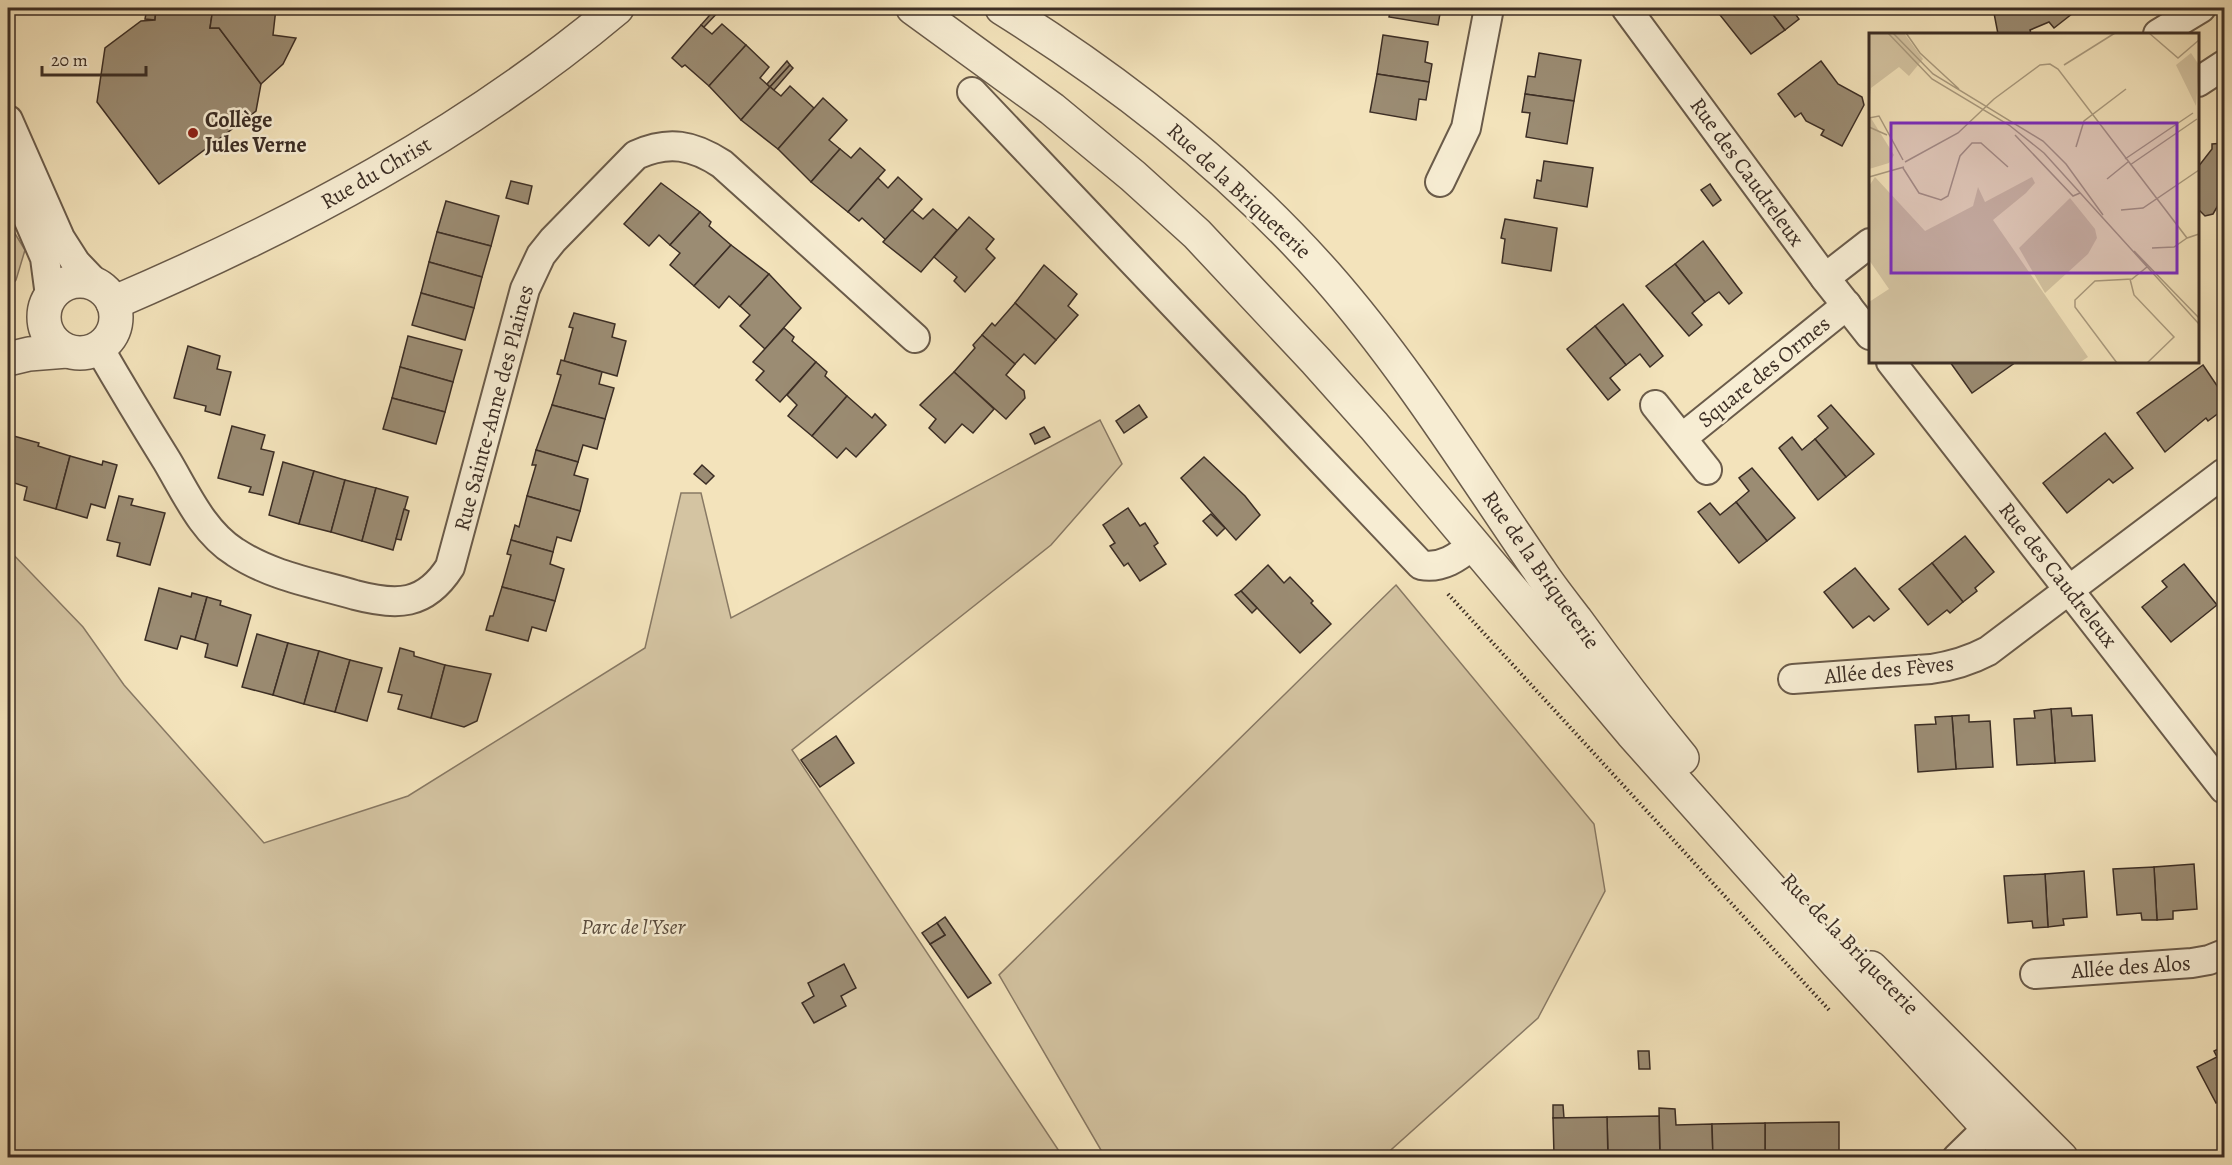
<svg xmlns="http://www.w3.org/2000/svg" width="2232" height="1165" font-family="Alegreya,serif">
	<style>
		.green { fill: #d4c4a2; stroke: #887964; stroke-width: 1.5 }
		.building { fill: #9b8c73; stroke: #3c2e25; stroke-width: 1.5 }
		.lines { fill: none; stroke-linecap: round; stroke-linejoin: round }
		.minor-casing { stroke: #6a5b4a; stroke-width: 32 }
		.tertiary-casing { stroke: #6a5b4a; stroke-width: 36 }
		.path { stroke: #3c2e25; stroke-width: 4; stroke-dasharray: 1.5 3; stroke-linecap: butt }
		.minor { stroke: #f7edd3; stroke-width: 28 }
		.tertiary { stroke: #f7edd3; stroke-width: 33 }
		.poi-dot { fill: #8f2418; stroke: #f7edd3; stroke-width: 2 }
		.labels { text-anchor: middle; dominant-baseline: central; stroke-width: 5; stroke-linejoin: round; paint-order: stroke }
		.poi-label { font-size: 22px; font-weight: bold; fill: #3c2e25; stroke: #f7edd3; text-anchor: start }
		.street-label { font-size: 22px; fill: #3c2e25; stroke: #f7edd3 }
		.park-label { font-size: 22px; font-style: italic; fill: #5a4c3e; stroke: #f7edd3 }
		.inset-road { fill: none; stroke: #aa9b7f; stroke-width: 1.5 }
		.view { fill: #7b2cbf; fill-opacity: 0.15; stroke: #7b2cbf; stroke-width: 3 }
		.inset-edge { fill: none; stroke: #3c2e25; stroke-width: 3 }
	</style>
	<rect width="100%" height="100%" fill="#f3e3bb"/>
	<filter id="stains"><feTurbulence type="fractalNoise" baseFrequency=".00333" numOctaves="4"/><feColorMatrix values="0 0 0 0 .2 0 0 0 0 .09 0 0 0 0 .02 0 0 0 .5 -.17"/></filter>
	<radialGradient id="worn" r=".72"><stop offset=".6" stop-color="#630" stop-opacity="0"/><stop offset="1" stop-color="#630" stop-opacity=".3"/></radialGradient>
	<g class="green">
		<polygon points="8,222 25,250 16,280 8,290"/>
		<polygon points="1100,420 1122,464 1051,545 792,750 1063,1157 8,1157 8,549 83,627 124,685 264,843 408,796 645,648 681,493 701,493 731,618"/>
		<polygon points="1396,585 1594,824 1605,891 1538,1018 1383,1157 1105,1157 999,975"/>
	</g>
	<g class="building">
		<polygon points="147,8 156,8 155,20 145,19"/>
		<polygon points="156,8 213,8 210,28 219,28 261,84 256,111 159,184 97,102 105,48 141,21 155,20"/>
		<polygon points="213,8 299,8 300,11 276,8 273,35 296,38 283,64 261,84 219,28 210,28"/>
		<polygon points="716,8 722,8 704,27 701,25"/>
		<polygon points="1391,8 1441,8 1438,25 1389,17"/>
		<polygon points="1719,8 1768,8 1785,30 1751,54 1716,10"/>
		<polygon points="1768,8 1791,8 1799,19 1785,30"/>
		<polygon points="1993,8 2075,8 2077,10 2054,28 2049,22 2030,30 2031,34 1998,34"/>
		<polygon points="722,24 746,45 709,86 685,65 682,67 672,58 701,25 712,34"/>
		<polygon points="1383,35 1428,42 1425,62 1432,64 1429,82 1377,74"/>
		<polygon points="746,45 769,67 760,78 770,87 741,120 709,86"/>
		<polygon points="1539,53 1581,60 1574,101 1525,94 1528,76 1535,77"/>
		<polygon points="787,61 790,65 770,87 767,84"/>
		<polygon points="1821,61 1838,84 1862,97 1864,105 1842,146 1821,135 1824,130 1806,121 1801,113 1795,117 1778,94"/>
		<polygon points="790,65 793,68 774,90 770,87"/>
		<polygon points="1377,74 1429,82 1426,100 1419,99 1416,120 1370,112"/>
		<polygon points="790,86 814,108 778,149 741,120 770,87 781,96"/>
		<polygon points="1525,94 1574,101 1567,144 1526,137 1530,113 1522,112"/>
		<polygon points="823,98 847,120 829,140 840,149 811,182 778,149"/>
		<polygon points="2224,143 2224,195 2213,214 2205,216 2198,209 2198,167 2212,149 2212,144"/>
		<polygon points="860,148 885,170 848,212 811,182 840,149 851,158"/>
		<polygon points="1544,161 1593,168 1587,207 1534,198 1537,180 1541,181"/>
		<polygon points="898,177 922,199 886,240 862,218 859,221 848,212 878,178 888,188"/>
		<polygon points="511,181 532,186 528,204 506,198"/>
		<polygon points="661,183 700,212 670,245 659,235 649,246 624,224"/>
		<polygon points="1710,184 1721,200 1713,206 1701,190"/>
		<polygon points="446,201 499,216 491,246 437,232"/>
		<polygon points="933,209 957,230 921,272 883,242 912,210 923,219"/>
		<polygon points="700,212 711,222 709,226 731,245 694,286 670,265 680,253 670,245"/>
		<polygon points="969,217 994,239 986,249 995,258 965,292 954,281 957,277 934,257"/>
		<polygon points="1505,219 1557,228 1551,271 1502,263 1505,239 1501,238"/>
		<polygon points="437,232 491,246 482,277 429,262"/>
		<polygon points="1703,241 1742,293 1729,304 1719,292 1705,302 1675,264"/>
		<polygon points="731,245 769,274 740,306 729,296 719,308 694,286"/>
		<polygon points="429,262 482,277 474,308 421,293"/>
		<polygon points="1675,264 1705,302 1692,313 1702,325 1689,336 1646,286"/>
		<polygon points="1044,265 1077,294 1068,306 1078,315 1056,340 1015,303"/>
		<polygon points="769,274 801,308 765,349 740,326 750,315 740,306"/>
		<polygon points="421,293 474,308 465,340 412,325"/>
		<polygon points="1015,303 1056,340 1035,364 1024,354 1015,364 982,335 992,323 995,326"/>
		<polygon points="1623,304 1663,356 1650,367 1640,354 1626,365 1595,326"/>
		<polygon points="574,313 615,324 612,337 626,341 617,376 564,361 573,328 569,327"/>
		<polygon points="1595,326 1626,365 1610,378 1620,390 1608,400 1567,349"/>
		<polygon points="784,328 794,337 792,341 816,362 780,402 756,380 764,371 753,362"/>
		<polygon points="982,335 1015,364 1006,375 1024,391 1025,398 1006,419 954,372 975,348 973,345"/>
		<polygon points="408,336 462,350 453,382 400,367"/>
		<polygon points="188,346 220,356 217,369 231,372 220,415 205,411 206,406 174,398"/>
		<polygon points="561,360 602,372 599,384 614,388 605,419 552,405 561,375 557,374"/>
		<polygon points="816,362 827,372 825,376 847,396 812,436 788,416 797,405 787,395"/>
		<polygon points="1950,362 2016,362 1972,393"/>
		<polygon points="2203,365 2224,396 2224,409 2208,421 2206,418 2165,452 2137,413"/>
		<polygon points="400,367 453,382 445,412 392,398"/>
		<polygon points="954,372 994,409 973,433 962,424 945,443 929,428 936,419 920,405"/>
		<polygon points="847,396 872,418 875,414 886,425 856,457 846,448 837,458 812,436"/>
		<polygon points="392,398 445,412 436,444 383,429"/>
		<polygon points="552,405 605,419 597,449 583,445 578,462 536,450"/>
		<polygon points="1139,405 1147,417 1124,433 1116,421"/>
		<polygon points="1831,405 1874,454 1846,477 1815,439 1828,428 1818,416"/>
		<polygon points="232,426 265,435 261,449 274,452 263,495 249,492 251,487 218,478"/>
		<polygon points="1044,427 1050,437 1035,444 1030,434"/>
		<polygon points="2105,433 2133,468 2113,483 2109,479 2067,513 2043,483"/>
		<polygon points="10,435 39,443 38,446 70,456 56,509 24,500 27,487 8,481 8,446"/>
		<polygon points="1792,437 1802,450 1815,439 1846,477 1818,500 1779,448"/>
		<polygon points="536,450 578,462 574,475 588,479 580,511 527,496 536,465 532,465"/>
		<polygon points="70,456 102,465 103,461 117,465 105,508 91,504 87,518 56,509"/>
		<polygon points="1204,457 1245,496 1260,515 1236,540 1181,478"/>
		<polygon points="283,462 314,471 299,524 269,515"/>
		<polygon points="702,465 714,476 706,484 694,474"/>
		<polygon points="1752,468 1795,518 1767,541 1736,502 1749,491 1739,478"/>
		<polygon points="314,471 345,480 331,532 299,524"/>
		<polygon points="345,480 376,488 362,541 331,532"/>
		<polygon points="376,488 408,497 393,550 362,541"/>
		<polygon points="119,496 133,499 131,505 165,513 150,565 117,556 120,543 107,540"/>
		<polygon points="527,496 580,511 571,541 557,537 553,552 511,540 515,525 519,527"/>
		<polygon points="1736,502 1767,541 1739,563 1698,512 1710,503 1720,515"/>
		<polygon points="1128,508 1140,526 1145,523 1158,543 1154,546 1166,564 1140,581 1128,563 1124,566 1110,546 1115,543 1103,525"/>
		<polygon points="404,509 409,511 401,540 396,539"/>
		<polygon points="1211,514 1225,528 1217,536 1203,521"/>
		<polygon points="1965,536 1994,572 1975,588 1977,591 1963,602 1932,563"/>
		<polygon points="511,540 553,552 550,564 564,569 555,601 502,587 511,555 507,554"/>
		<polygon points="1932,563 1963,602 1950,613 1947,610 1928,625 1899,589"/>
		<polygon points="2184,564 2217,605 2171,642 2142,607 2167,587 2162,581"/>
		<polygon points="1268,565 1284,583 1290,577 1313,601 1311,603 1331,624 1300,653 1241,591"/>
		<polygon points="1855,568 1889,609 1874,621 1869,616 1853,628 1824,592"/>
		<polygon points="502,587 555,601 546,631 532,627 528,641 486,630 490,616 493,616"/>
		<polygon points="159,588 191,597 192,593 207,597 195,640 181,636 177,649 145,640"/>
		<polygon points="1241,591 1257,608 1252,613 1235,595"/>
		<polygon points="207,597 221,601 220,605 251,615 237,666 205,657 208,644 195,640"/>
		<polygon points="257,634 288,643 273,695 242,687"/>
		<polygon points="288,643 319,651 304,704 273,695"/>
		<polygon points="400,648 414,652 414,656 445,665 431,718 398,709 402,695 388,692"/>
		<polygon points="319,651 350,660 335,712 304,704"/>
		<polygon points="350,660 382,668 367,721 335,712"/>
		<polygon points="445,665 491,674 477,721 464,727 431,718"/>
		<polygon points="2071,708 2072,716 2092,715 2095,761 2055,763 2051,709"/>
		<polygon points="2051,709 2055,763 2017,765 2014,719 2035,718 2034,711"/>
		<polygon points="1969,715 1969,722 1990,721 1993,767 1956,769 1952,716"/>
		<polygon points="1952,716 1956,769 1918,772 1915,725 1936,724 1935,717"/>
		<polygon points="836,736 854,763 820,787 801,760"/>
		<polygon points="2194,864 2197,909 2173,911 2173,919 2157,920 2154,867"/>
		<polygon points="2154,867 2157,920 2142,920 2141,913 2117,915 2113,869"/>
		<polygon points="2084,871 2087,917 2063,919 2064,925 2048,927 2045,874"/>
		<polygon points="2045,874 2048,927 2033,928 2032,921 2008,923 2004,876"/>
		<polygon points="945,917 991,983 968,998 930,944 945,935 937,923"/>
		<polygon points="937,923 945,935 930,944 922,933"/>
		<polygon points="844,964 856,988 841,996 846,1006 814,1023 802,1003 814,996 808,983"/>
		<polygon points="2224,1046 2224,1099 2216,1103 2197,1067 2217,1057 2214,1051"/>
		<polygon points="1638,1051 1649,1051 1650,1069 1639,1069"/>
		<polygon points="1553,1105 1563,1105 1564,1118 1553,1118"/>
		<polygon points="1659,1108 1675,1109 1676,1125 1712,1124 1713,1158 1660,1158"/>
		<polygon points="1659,1116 1660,1158 1608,1158 1607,1117"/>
		<polygon points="1607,1117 1608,1158 1554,1155 1553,1118"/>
		<polygon points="1839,1122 1839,1158 1765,1158 1765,1123"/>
		<polygon points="1765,1123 1765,1158 1713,1158 1712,1124"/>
	</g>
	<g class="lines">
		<g class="minor-casing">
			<g id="minor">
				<polyline points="1626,8 1825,278 1870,335"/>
				<polyline points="2158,34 2201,8"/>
				<polyline points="2198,82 2224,65"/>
				<path d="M972,92L1421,565C1442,569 1458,557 1473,545"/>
				<polyline points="8,120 60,238 76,263 97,285"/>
				<polyline points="8,172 45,258 50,296"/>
				<polyline points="1440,182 1466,128 1489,8"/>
				<polyline points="1825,278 1870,243"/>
				<path d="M99,348C121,386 144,424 167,461C186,493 203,532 235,552C271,576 314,583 355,595C397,606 425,606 450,567L525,289L541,255L553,240L636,155C669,140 693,145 722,164L915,338"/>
				<polyline points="1891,362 2224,789"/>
				<polyline points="1655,405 1707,470"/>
				<polyline points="1682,438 1847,305"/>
				<path d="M1793,679L1931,669C1952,666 1969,661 1988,651L2224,473"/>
				<polyline points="2035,974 2192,963 2209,960 2224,954"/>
				<polyline points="1957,1158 2004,1112"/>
			</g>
		</g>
		<g class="tertiary-casing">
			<g id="tertiary">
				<polyline points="913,8 1052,109 1133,176 1197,234 1316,361 1374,426 1632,733 1837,963 2016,1158"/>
				<path d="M1002,8C1122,83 1232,169 1326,275C1406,366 1470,470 1539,570C1550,587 1563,603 1576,620C1610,667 1645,713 1682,758"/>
				<circle cx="80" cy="317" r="36"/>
				<path d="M113,303C293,226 467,134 617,8"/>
				<polyline points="8,359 29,354 67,351"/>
				<polyline points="1871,968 2061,1158"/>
			</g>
		</g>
		<polyline class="path" points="1448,594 1830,1011"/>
		<use href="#minor" class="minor"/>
		<use href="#tertiary" class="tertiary"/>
	</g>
	<circle class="poi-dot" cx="193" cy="133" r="6"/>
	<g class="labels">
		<g class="poi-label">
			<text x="205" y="120">Collège<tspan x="205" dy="25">Jules Verne</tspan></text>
		</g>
		<g class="street-label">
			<text transform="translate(1747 172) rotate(54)">Rue des Caudreleux</text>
			<text transform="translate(376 173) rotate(-30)">Rue du Christ</text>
			<text transform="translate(1239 191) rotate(43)">Rue de la Briqueterie</text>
			<text transform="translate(1764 372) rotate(-39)">Square des Ormes</text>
			<text transform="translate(494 408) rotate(-75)">Rue Sainte-Anne des Plaines</text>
			<text transform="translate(1541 570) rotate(55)">Rue de la Briqueterie</text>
			<text transform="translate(2058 575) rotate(52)">Rue des Caudreleux</text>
			<text transform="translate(1889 670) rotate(-6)">Allée des Fèves</text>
			<text transform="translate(1850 944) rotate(46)">Rue de la Briqueterie</text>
			<text transform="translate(2131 967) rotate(-4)">Allée des Alos</text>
		</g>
		<g class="park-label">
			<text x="633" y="927">Parc de l'Yser</text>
		</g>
	</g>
	<g transform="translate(1869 33)">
		<rect width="330" height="330" fill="#f3e3bb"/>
		<path d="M0,0H35L54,26L40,43L30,34L2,55L0,74ZM322,20L330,32L327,73L307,32ZM0,82L25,122L20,130L0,136ZM6,144L56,198L104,173L109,154L116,169L163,144L166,150L157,160L124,187L219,324L210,330H0V269L20,256L0,227V153ZM201,165L226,196L228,205L219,221L176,260L150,215Z" fill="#d4c4a2"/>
		<path class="inset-road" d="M19,0L63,46L140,92L175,120L330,291M24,0L64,41L174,108L197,131L234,182M37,0L51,20L90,56M280,0L309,25L330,7M195,32L246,0M0,85L10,83L34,127M0,94L18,102M146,102L204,163L211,160M207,114L215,88L257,56M256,126L324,80M36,129L89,100L125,66L171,32L181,31L189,36L318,205L330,201M261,132L328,86M34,135L50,160L72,167L79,163L91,123L103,110H112L139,134M0,144L35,134M238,146L259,129M252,177L274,175L330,137M283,215L305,214L318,205M265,218L330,285M261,246L265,262L305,304L278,330M248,330L206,274V267L226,248L263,246L278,234"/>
		<path class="view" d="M22,90H308V240H22Z"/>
		<rect width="330" height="330" class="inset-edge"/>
	</g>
	<rect width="2232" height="1165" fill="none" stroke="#f3e3bb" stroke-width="30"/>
	<rect x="9" y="9" width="2214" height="1147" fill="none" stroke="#3c2e25" stroke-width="3"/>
	<rect x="15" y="15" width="2202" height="1135" fill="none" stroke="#3c2e25" stroke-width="1.5"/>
	<path d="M42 66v9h104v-9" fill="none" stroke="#3c2e25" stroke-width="3"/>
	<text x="51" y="66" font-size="18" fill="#3c2e25" stroke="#f7edd3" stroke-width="4.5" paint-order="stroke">20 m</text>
	<rect width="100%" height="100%" filter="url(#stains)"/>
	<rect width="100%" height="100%" fill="url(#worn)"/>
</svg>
